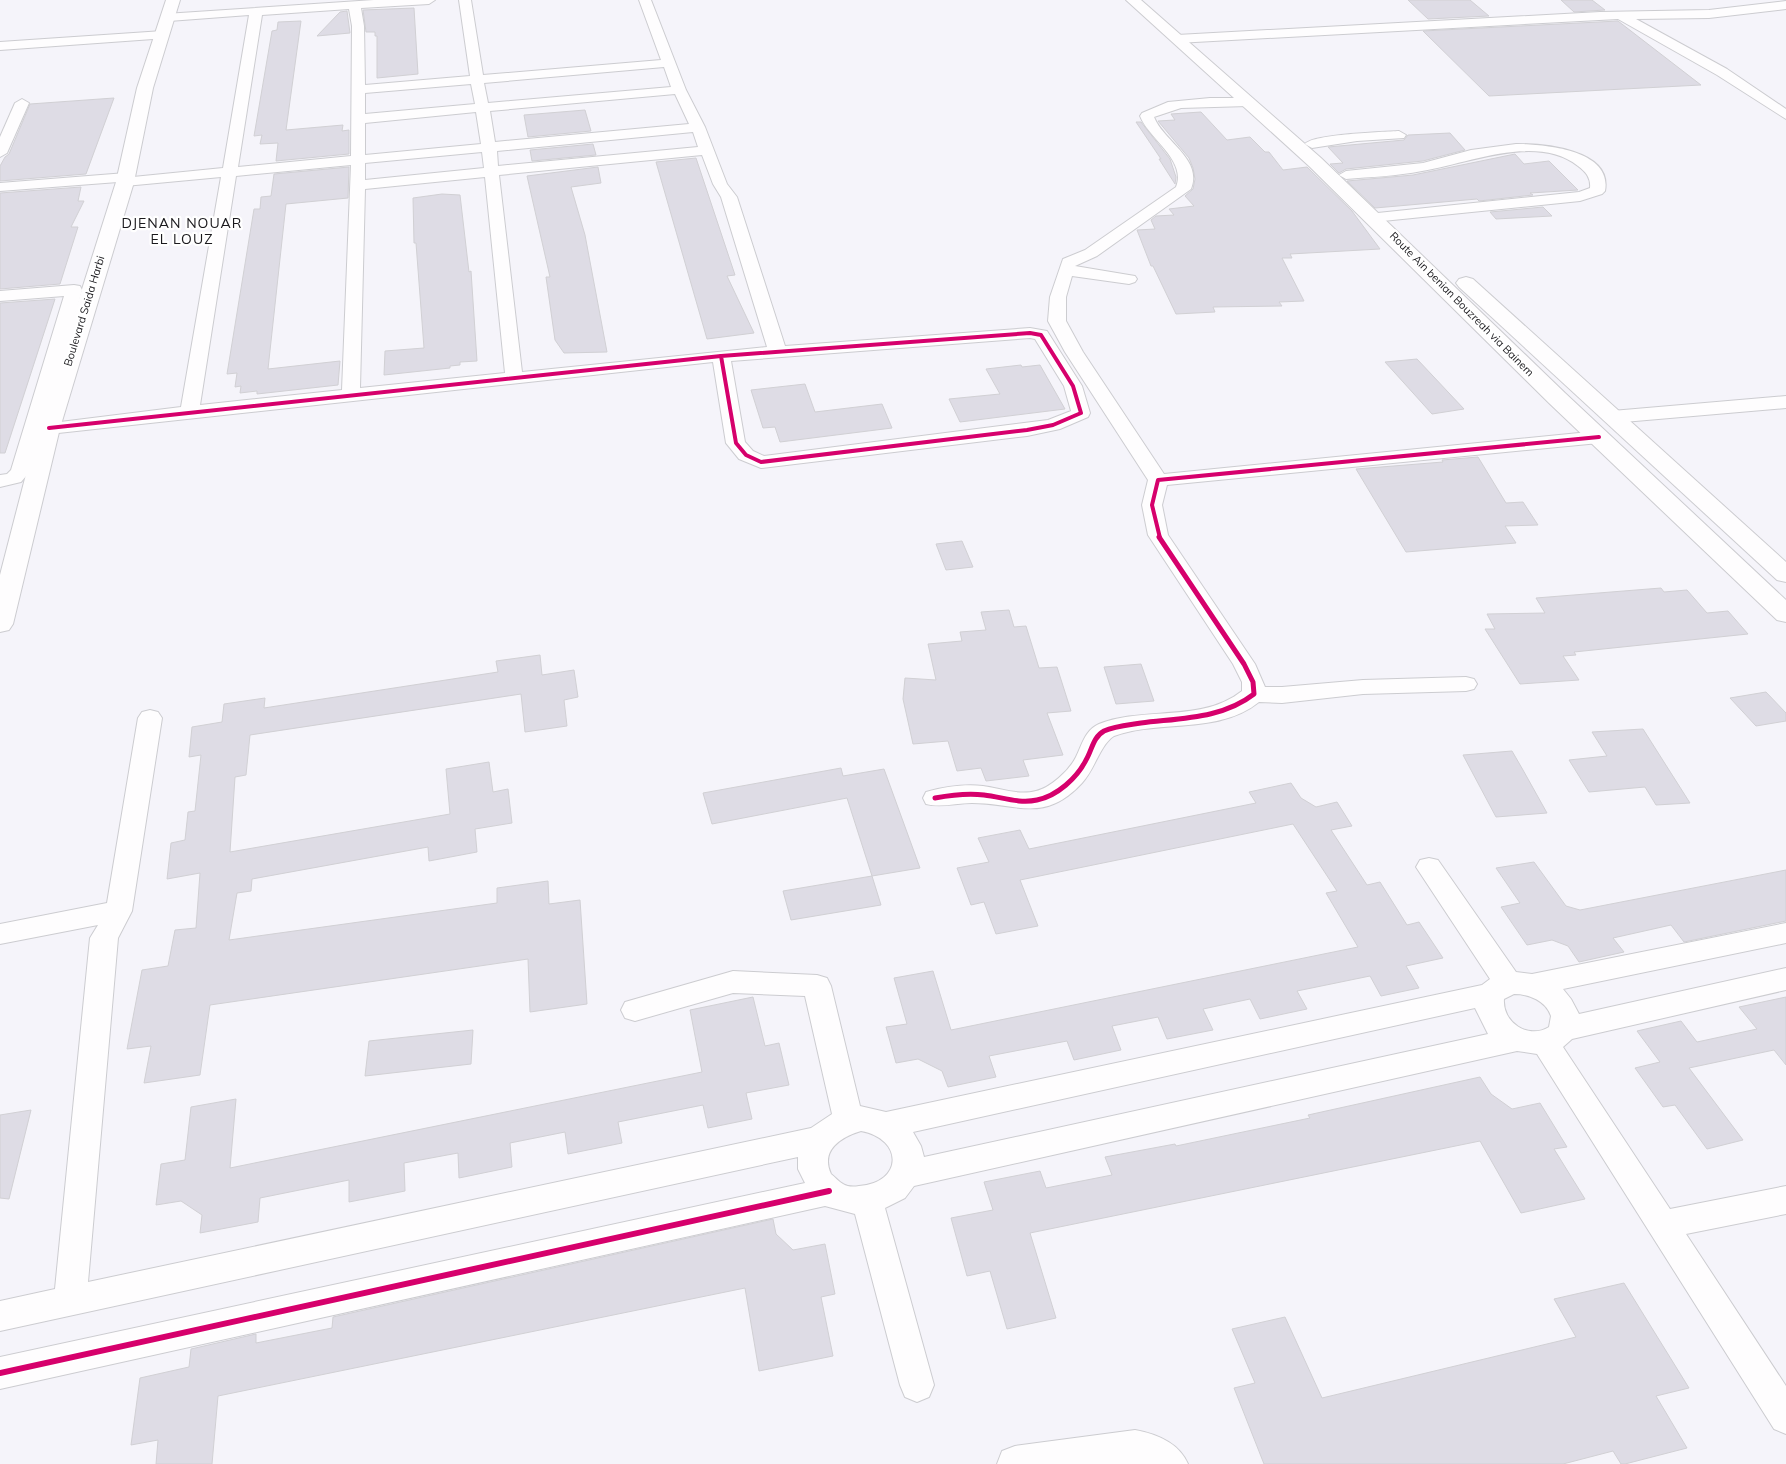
<svg xmlns="http://www.w3.org/2000/svg" width="1786" height="1464" font-family="Mulish,sans-serif">
	<style>
		.building { fill: #dedce5; stroke: #d1d0d4 }
		.lines { fill: none; stroke-linecap: round; stroke-linejoin: round }
		.street-casing { stroke: #ccccd0; stroke-width: 2 }
		.secondary-casing { stroke: #ccccd0; stroke-width: 2 }
		.street { fill: #fefdfe; fill-rule: evenodd }
		.secondary { fill: #fefdfe; fill-rule: evenodd }
		.cycleway-far2-casing { stroke: #fff; stroke-width: 6 }
		.cycleway-far1-casing { stroke: #fff; stroke-width: 8 }
		.cycleway-casing { stroke: #fff; stroke-width: 9 }
		.cycleway-far2 { stroke: #d6006c; stroke-width: 4 }
		.cycleway-far1 { stroke: #d6006c; stroke-width: 5 }
		.cycleway { stroke: #d6006c; stroke-width: 6 }
		.labels { text-anchor: middle; dominant-baseline: central; stroke-width: 4.5; stroke-linejoin: round; paint-order: stroke }
		.far-street-label { font-size: 11px; fill: #1a191d; stroke: #fff }
		.far-quarter-label { font-size: 14px; letter-spacing: 1px; fill: #1a191d; stroke: #fff }
	</style>
	<rect width="100%" height="100%" fill="#f5f4fa"/>
	<g class="building">
		<polygon points="1408,0 1470,0 1489,16 1428,19"/>
		<polygon points="1561,0 1592,0 1605,10 1574,12"/>
		<polygon points="414,8 418,74 377,78 377,36 375,36 375,32 366,32 363,10"/>
		<polygon points="347,11 350,33 317,36 340,12"/>
		<polygon points="301,21 286,130 343,125 342,131 349,130 349,154 276,161 278,143 260,144 262,135 254,136 272,31 277,30 278,22"/>
		<polygon points="1618,21 1701,85 1489,96 1423,31"/>
		<polygon points="114,98 86,174 0,181 0,166 5,157 9,154 30,104"/>
		<polygon points="585,110 591,131 528,137 524,115"/>
		<polygon points="1201,112 1227,140 1250,137 1265,152 1269,152 1283,170 1307,167 1352,211 1380,249 1290,254 1292,258 1282,258 1304,301 1279,302 1282,306 1213,307 1215,312 1176,314 1153,266 1151,266 1137,230 1155,229 1151,220 1156,216 1174,215 1169,209 1194,206 1185,196 1193,189 1195,179 1193,168 1189,158 1158,121 1175,120 1171,114"/>
		<polygon points="1136,122 1141,122 1170,159 1176,177 1175,184 1159,159 1161,159"/>
		<polygon points="1450,133 1465,150 1423,161 1346,169 1339,173 1330,164 1343,163 1328,147 1404,140 1408,135"/>
		<polygon points="593,144 596,155 532,161 530,150"/>
		<polygon points="1515,154 1524,164 1549,161 1578,190 1530,193 1533,195 1479,201 1477,199 1375,208 1347,181 1413,175"/>
		<polygon points="696,158 735,275 727,276 754,333 707,339 656,162"/>
		<polygon points="349,167 348,198 286,204 268,369 340,361 338,385 257,394 257,391 240,393 241,386 235,387 237,373 227,374 254,209 260,209 261,197 271,196 274,174"/>
		<polygon points="598,167 601,183 571,187 585,235 607,352 564,353 555,340 546,277 550,277 527,176"/>
		<polygon points="81,187 78,201 84,201 71,227 78,227 60,284 0,289 0,193"/>
		<polygon points="442,194 460,195 469,272 471,271 477,361 460,362 460,365 450,366 450,368 384,375 385,351 424,348 416,243 414,243 413,198"/>
		<polygon points="1543,207 1552,216 1496,219 1490,212"/>
		<polygon points="55,299 5,453 0,453 0,303"/>
		<polygon points="1417,359 1464,409 1432,414 1385,362"/>
		<polygon points="1021,365 1022,367 1040,365 1065,409 960,422 949,399 1000,394 986,369"/>
		<polygon points="805,384 815,412 882,404 892,428 780,442 775,427 763,428 751,390"/>
		<polygon points="1478,457 1506,503 1523,502 1538,525 1505,526 1516,543 1406,552 1356,469 1443,462 1442,460"/>
		<polygon points="962,541 973,567 946,570 936,544"/>
		<polygon points="1661,588 1664,592 1687,590 1707,613 1728,611 1748,634 1574,652 1576,655 1563,656 1579,680 1520,684 1485,629 1495,629 1487,614 1545,613 1536,598"/>
		<polygon points="1009,610 1014,627 1026,626 1039,668 1057,667 1071,711 1047,713 1063,755 1023,760 1029,776 986,781 981,768 957,771 948,741 913,744 903,699 905,678 936,680 928,644 962,641 960,632 986,630 981,612"/>
		<polygon points="540,655 542,675 574,670 578,697 564,700 567,726 525,732 521,694 250,735 246,775 235,777 230,852 450,814 446,769 489,762 493,792 508,789 512,823 475,829 477,852 429,861 428,847 252,879 251,891 237,893 229,940 497,903 497,888 548,881 549,904 580,900 587,1004 530,1012 528,959 210,1005 200,1075 144,1083 151,1046 127,1049 142,970 168,966 175,930 196,928 200,873 167,879 171,843 185,840 188,812 195,811 201,755 189,757 192,727 222,722 224,704 265,698 264,708 498,672 496,661"/>
		<polygon points="1141,664 1154,701 1116,704 1104,667"/>
		<polygon points="1766,692 1786,713 1786,721 1756,726 1730,698"/>
		<polygon points="1643,729 1690,803 1656,805 1645,787 1589,792 1569,760 1607,756 1592,732"/>
		<polygon points="1512,751 1523,770 1547,813 1496,817 1463,755"/>
		<polygon points="841,768 843,776 884,769 920,868 872,876 847,798 712,824 703,793"/>
		<polygon points="1291,783 1301,798 1316,807 1337,802 1352,826 1331,830 1367,885 1380,882 1407,925 1419,922 1443,958 1406,966 1419,988 1381,996 1370,976 1297,991 1307,1009 1260,1019 1250,999 1203,1009 1213,1030 1167,1039 1158,1017 1112,1026 1121,1050 1074,1060 1067,1041 989,1056 996,1077 948,1087 942,1071 918,1059 896,1063 886,1027 907,1024 894,978 933,971 951,1030 1358,947 1326,893 1337,891 1293,824 1020,880 1038,926 996,934 984,902 971,905 957,868 989,862 978,838 1020,830 1029,849 1256,803 1249,792"/>
		<polygon points="1534,862 1566,906 1580,910 1786,870 1786,921 1684,942 1671,925 1613,938 1624,952 1579,962 1568,946 1552,940 1527,945 1501,907 1520,903 1496,868"/>
		<polygon points="872,876 881,905 791,920 783,891"/>
		<polygon points="753,997 765,1046 779,1043 789,1085 746,1093 752,1119 708,1128 703,1105 618,1122 622,1143 568,1154 565,1132 510,1143 512,1167 459,1178 458,1153 404,1163 405,1191 349,1202 349,1180 260,1198 258,1222 200,1233 202,1215 181,1201 156,1205 161,1164 185,1160 191,1107 236,1099 230,1168 702,1072 690,1010"/>
		<polygon points="1786,997 1786,1065 1774,1050 1689,1068 1743,1140 1707,1149 1675,1105 1663,1107 1635,1068 1660,1062 1637,1031 1681,1021 1697,1042 1757,1029 1739,1007"/>
		<polygon points="473,1030 471,1064 365,1076 369,1041"/>
		<polygon points="1480,1077 1491,1094 1512,1109 1540,1103 1567,1147 1554,1149 1585,1199 1521,1213 1480,1141 1030,1233 1056,1318 1007,1329 990,1271 967,1276 951,1218 993,1210 984,1182 1040,1171 1046,1188 1112,1175 1105,1157 1175,1144 1176,1146 1310,1118 1308,1115"/>
		<polygon points="31,1110 9,1199 0,1198 0,1115"/>
		<polygon points="773,1219 776,1234 793,1250 825,1244 835,1294 821,1297 833,1356 759,1371 745,1288 218,1396 212,1464 156,1464 158,1440 131,1445 140,1378 189,1367 191,1349 256,1334 256,1343 332,1328 333,1317"/>
		<polygon points="1624,1283 1689,1388 1656,1396 1687,1448 1625,1464 1621,1464 1613,1451 1563,1464 1264,1464 1234,1388 1255,1383 1232,1329 1285,1317 1322,1398 1576,1337 1554,1299"/>
	</g>
	<g class="lines">
		<g class="street-casing">
			<g id="street">
				<path d="M374,0H435L429,4L361,8L364,26L365,85L470,76L459,0H471L483,75L661,60L639,0H651L686,90L705,127L727,184L737,197L785,346L1030,328L1047,331L1082,386L1090,413L1088,417L1060,429L1027,436L761,468L739,459L726,443L713,362L49,434L41,431L27,475L21,482L0,487V475L7,474L11,470L64,296L0,301V291L74,285L80,286L82,290L44,424L181,407L221,177L125,186L118,182L0,191V183L126,173L133,177L223,168L249,15L169,21L165,20L163,17L165,14ZM349,9L352,26L351,156L238,167L262,15ZM664,67L671,87L488,103L484,83ZM471,84L475,104L365,114V93ZM675,94L689,124L495,142L490,111ZM476,112L481,144L365,155V123ZM693,132L698,147L498,166L497,151ZM482,152L484,168L365,180V163ZM702,155L713,184L721,197L767,347L522,372L499,175ZM351,165L342,390L200,405L236,176ZM485,177L505,373L360,388L365,189ZM1030,338L1035,339L1064,386L1071,411L1048,420L764,456L753,451L745,442L731,361Z"/>
				<polygon points="1786,1 1786,9 1709,18 1636,19 1727,69 1786,109 1786,119 1717,75 1618,19 1177,43 1171,39 1177,35 1600,12 1709,10"/>
				<polygon points="163,31 167,32 169,35 167,38 0,50 0,42"/>
				<path d="M1210,98H1248L1255,102L1248,106L1181,108L1154,117C1164,142 1203,159 1191,189L1097,256L1075,266L1135,276L1137,279L1135,282L1129,284L1072,276L1066,297V321L1083,352L1164,474L1599,431L1606,433L1608,437L1606,441L1599,443L1167,485L1162,505L1168,535L1255,664L1265,687H1282L1363,680L1466,677L1474,679L1477,684L1474,689L1466,691L1363,694L1282,703L1259,702C1218,735 1161,719 1114,736C1100,745 1095,769 1082,783C1044,824 1017,803 972,803C956,803 941,808 926,804L923,798L926,792C944,787 964,784 983,786C1000,788 1018,796 1036,791C1050,788 1069,771 1076,757C1082,745 1085,730 1099,724C1144,706 1202,723 1242,691V682L1233,664L1148,535L1142,505L1148,480L1065,352L1048,321L1050,297L1063,259L1085,250L1176,187C1187,160 1148,138 1140,116L1142,113L1168,102Z"/>
				<polygon points="22,99 29,103 7,153 0,157 0,137 15,103"/>
				<path d="M1399,131L1406,135L1404,138L1357,141L1312,148L1305,144C1313,134 1383,132 1399,131Z"/>
				<path d="M1516,144C1542,144 1613,149 1605,191L1602,194L1580,201L1373,222L1368,220L1365,217L1368,214L1579,192L1590,188C1591,178 1586,172 1578,166C1536,133 1468,164 1422,171C1397,176 1371,177 1346,179L1339,175L1346,171L1423,163L1471,150Z"/>
				<polygon points="1786,396 1786,408 1612,423 1605,421 1603,417 1605,413 1612,411"/>
				<path d="M150,710L158,712L162,718L132,911L118,938L88,1282L811,1128L832,1114L805,996L733,993L635,1021L625,1018L621,1010L625,1002L733,971L817,975L827,978L831,986L860,1106L886,1112L1482,985L1490,979L1416,867L1420,860L1429,858L1438,860L1516,972L1532,974L1786,923V943L1563,989L1571,999L1579,1014L1786,968V990L1572,1039L1563,1047L1670,1209L1786,1186V1214L1686,1234L1786,1386V1434L1774,1429L1537,1054L1517,1051L914,1186L905,1198L885,1208L934,1385L929,1397L917,1402L905,1397L900,1385L855,1214L825,1206L0,1389V1357L805,1183L798,1169V1157L0,1331V1301L55,1289L90,938L98,925L0,944V924L107,903L138,718L142,712ZM1514,994C1529,994 1546,1001 1551,1016L1549,1027C1528,1040 1502,1022 1504,999ZM1475,1008L1488,1034L924,1157L921,1146L913,1132ZM861,1131C904,1139 903,1183 859,1186C853,1187 848,1187 843,1184C839,1182 835,1177 831,1174C820,1150 841,1137 861,1131Z"/>
				<path d="M1135,1430C1157,1434 1179,1443 1188,1464H997L1002,1451L1015,1446Z"/>
			</g>
		</g>
		<g class="secondary-casing">
			<g id="secondary">
				<polygon points="166,0 180,0 153,88 134,182 60,428 13,624 9,630 0,632 0,575 38,428 116,182 137,88"/>
				<polygon points="1126,0 1141,0 1321,158 1565,393 1786,600 1786,622 1777,620 1549,403 1309,166"/>
				<polygon points="1466,277 1473,279 1786,562 1786,582 1777,580 1459,287 1456,283 1459,279"/>
			</g>
		</g>
		<use href="#street" class="street"/>
		<use href="#secondary" class="secondary"/>
		<g class="cycleway-far2-casing">
			<g id="cycleway-far2">
				<polygon points="1030,333 1041,335 1073,386 1081,413 1053,425 1027,430 761,462 746,455 736,443 721,356"/>
				<polyline points="49,428 721,356"/>
				<polyline points="1160,538 1152,505 1158,480 1599,437"/>
			</g>
		</g>
		<g class="cycleway-far1-casing">
			<path id="cycleway-far1" d="M935,798C951,795 968,793 984,795C1002,797 1019,804 1037,800C1057,796 1077,778 1086,760C1092,750 1093,737 1104,731C1115,726 1129,725 1141,723C1180,718 1222,719 1254,694L1253,682L1244,664L1159,537"/>
		</g>
		<g class="cycleway-casing">
			<polyline id="cycleway" points="0,1373 829,1191"/>
		</g>
		<use href="#cycleway-far2" class="cycleway-far2"/>
		<use href="#cycleway-far1" class="cycleway-far1"/>
		<use href="#cycleway" class="cycleway"/>
	</g>
	<g class="labels">
		<g class="far-street-label">
			<text transform="translate(1462 304) rotate(45)">Route Ain benian Bouzreah via Bainem</text>
			<text transform="translate(84 311) rotate(-73)">Boulevard Saida Harbi</text>
		</g>
		<g class="far-quarter-label">
			<text x="182" y="223">DJENAN NOUAR<tspan x="182" dy="16">EL LOUZ</tspan></text>
		</g>
	</g>
</svg>
